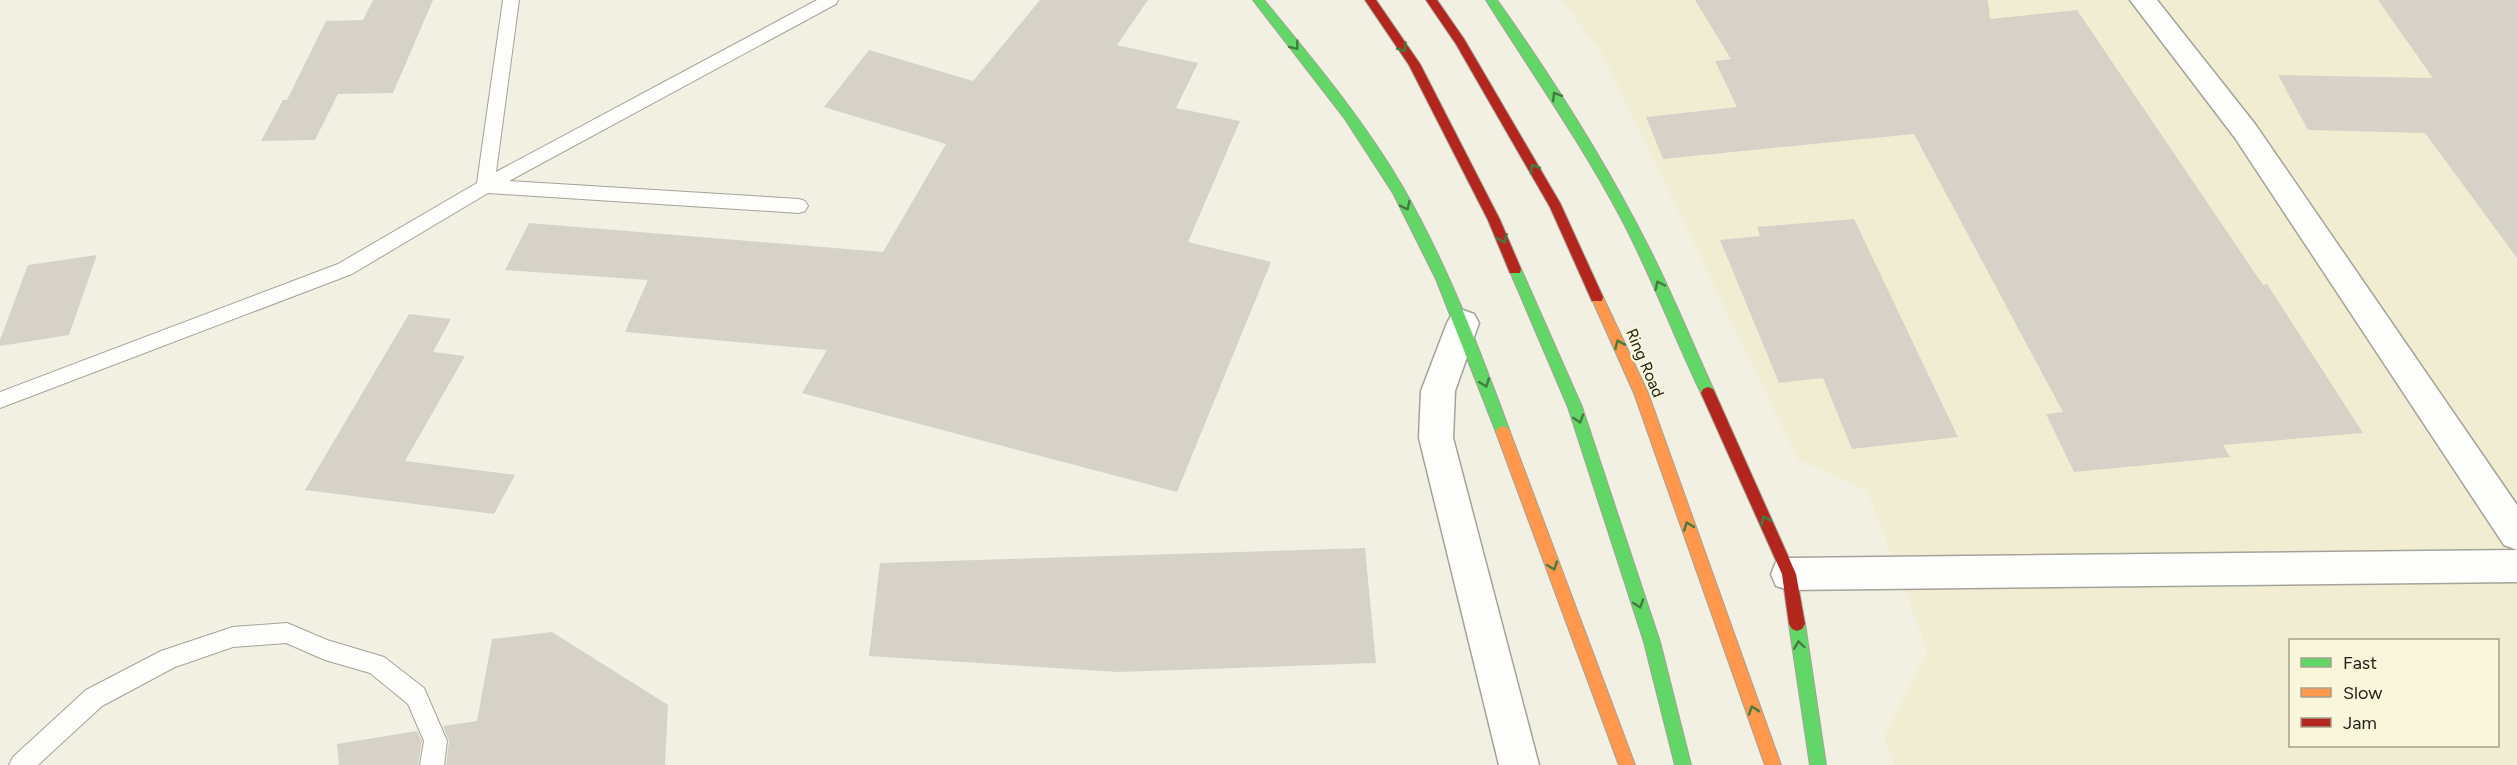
<svg xmlns="http://www.w3.org/2000/svg" width="2517" height="765" font-family="Figtree,sans-serif">
	<style>
		.built { fill: #f0edd3; fill-rule: evenodd }
		.building { fill: #d6d2c8 }
		.lines { fill: none; stroke-linecap: round; stroke-linejoin: round }
		.lane-casing { stroke: #a4a398; stroke-width: 2 }
		.street-casing { stroke: #a4a398; stroke-width: 3 }
		.fast-casing { stroke: #a4a398; stroke-width: 2 }
		.slow-casing { stroke: #a4a398; stroke-width: 2 }
		.jam-casing { stroke: #a4a398; stroke-width: 2 }
		.lane { fill: #fdfdfb; fill-rule: evenodd }
		.street { fill: #fdfdfb; fill-rule: evenodd }
		.fast { fill: #63d668; fill-rule: evenodd }
		.slow { fill: #ff974d; fill-rule: evenodd }
		.jam { fill: #b3261e; fill-rule: evenodd }
		.oneway { stroke: #437c40 }
		.labels { text-anchor: middle; dominant-baseline: central; stroke-width: 4.5; stroke-linejoin: round; paint-order: stroke }
		.street-label { font-size: 16px; fill: #232218; stroke: #f9f6db }
	</style>
	<rect width="100%" height="100%" fill="#f2f0e2"/>
	<path class="built" d="M1561,0H2517V765H1894L1884,736L1927,650L1867,490L1798,460L1602,53ZM2290,640H2498V746H2290Z"/>
	<g class="building">
		<polygon points="373,0 433,0 393,93 338,94 315,140 261,141 283,100 287,100 326,21 363,20"/>
		<polygon points="1040,0 1148,0 1117,45 1198,63 1176,108 1240,121 1188,242 1271,262 1177,492 802,393 827,350 625,332 648,280 505,270 529,223 883,252 946,144 824,107 869,50 973,81"/>
		<polygon points="1695,0 1988,0 1990,19 2077,10 2263,285 2267,284 2363,433 2223,445 2230,457 2074,472 2046,414 2063,412 1914,134 1663,159 1646,117 1737,107 1715,61 1731,59"/>
		<polygon points="2378,0 2517,0 2517,258 2425,133 2308,130 2278,75 2433,78"/>
		<polygon points="1854,219 1958,437 1852,449 1823,378 1779,383 1720,240 1760,236 1757,227"/>
		<polygon points="97,255 69,335 0,346 0,340 28,265"/>
		<polygon points="409,314 451,319 433,352 465,356 405,461 515,475 494,514 305,490"/>
		<polygon points="1365,548 1376,663 1118,672 869,656 880,563"/>
		<polygon points="552,632 668,705 665,765 446,765 449,741 443,726 477,721 492,639"/>
		<polygon points="417,731 422,741 418,765 339,765 337,744"/>
	</g>
	<g class="lines">
		<g class="lane-casing">
			<g id="lane">
				<polygon points="503,0 519,0 496,172 817,0 838,0 836,4 509,181 799,199 805,201 808,206 805,211 799,213 488,193 352,274 0,408 0,392 338,264 477,183"/>
				<polygon points="287,623 327,640 384,657 424,688 447,741 444,765 420,765 424,741 408,704 370,673 325,660 286,643 233,647 175,667 102,706 38,765 9,765 13,757 86,690 161,651 233,627"/>
			</g>
		</g>
		<g class="street-casing">
			<g id="street">
				<polygon points="2130,0 2157,0 2255,124 2517,505 2517,582 1789,590 1776,586 1771,574 1776,562 1789,558 2517,550 2504,545 2235,138"/>
				<polygon points="1463,310 1474,314 1479,323 1455,391 1453,438 1539,765 1499,765 1419,438 1421,391 1447,323 1452,314"/>
			</g>
		</g>
		<g class="fast-casing">
			<g id="fast">
				<path d="M1253,0H1264C1313,60 1363,119 1402,186C1447,264 1479,348 1510,432L1508,436L1503,438L1498,436L1496,432L1436,279L1393,193L1345,119Z"/>
				<path d="M1486,0H1497C1553,79 1605,161 1649,248C1673,295 1693,345 1715,393L1713,397H1703C1674,338 1652,276 1621,218C1580,141 1532,73 1486,0Z"/>
				<polygon points="1515,264 1521,269 1582,407 1660,642 1691,765 1675,765 1644,642 1568,407 1509,269"/>
				<polygon points="1797,617 1802,619 1805,624 1826,765 1810,765 1789,624 1792,619"/>
			</g>
		</g>
		<g class="slow-casing">
			<g id="slow">
				<polygon points="1597,292 1603,297 1648,393 1781,765 1765,765 1634,393 1591,297"/>
				<polygon points="1503,426 1508,428 1510,432 1635,765 1619,765 1496,432 1498,428"/>
			</g>
		</g>
		<g class="jam-casing">
			<g id="jam">
				<polygon points="1365,0 1376,0 1420,64 1500,220 1521,269 1520,273 1510,273 1488,220 1409,65"/>
				<polygon points="1426,0 1437,0 1464,39 1560,203 1603,297 1602,301 1592,301 1550,207 1456,44"/>
				<polygon points="1708,387 1713,389 1715,393 1796,574 1805,624 1802,629 1797,631 1792,629 1789,624 1782,574 1701,393 1703,389"/>
			</g>
		</g>
		<use href="#lane" class="lane"/>
		<use href="#street" class="street"/>
		<use href="#fast" class="fast"/>
		<use href="#slow" class="slow"/>
		<use href="#jam" class="jam"/>
	</g>
	<defs><path id="oneway-chevron" d="M-2-3.5L2.5 0L-2 3.5" fill="none" stroke-width="1.6" stroke-linecap="round" stroke-linejoin="round" transform="scale(1.5)"/></defs>
	<g class="oneway">
		<use href="#oneway-chevron" transform="translate(1295 46) rotate(52)"/>
		<use href="#oneway-chevron" transform="translate(1403 48) rotate(55)"/>
		<use href="#oneway-chevron" transform="translate(1556 96) rotate(-122)"/>
		<use href="#oneway-chevron" transform="translate(1534 168) rotate(-121)"/>
		<use href="#oneway-chevron" transform="translate(1406 206) rotate(64)"/>
		<use href="#oneway-chevron" transform="translate(1503 239) rotate(67)"/>
		<use href="#oneway-chevron" transform="translate(1659 285) rotate(-115)"/>
		<use href="#oneway-chevron" transform="translate(1619 344) rotate(-114)"/>
		<use href="#oneway-chevron" transform="translate(1485 383) rotate(70)"/>
		<use href="#oneway-chevron" transform="translate(1579 419) rotate(72)"/>
		<use href="#oneway-chevron" transform="translate(1765 520) rotate(-114)"/>
		<use href="#oneway-chevron" transform="translate(1688 526) rotate(-110)"/>
		<use href="#oneway-chevron" transform="translate(1553 566) rotate(70)"/>
		<use href="#oneway-chevron" transform="translate(1639 604) rotate(72)"/>
		<use href="#oneway-chevron" transform="translate(1799 645) rotate(-98)"/>
		<use href="#oneway-chevron" transform="translate(1753 710) rotate(-109)"/>
	</g>
	<g class="labels">
		<g class="street-label">
			<text transform="translate(1645 363) rotate(67)">Ring Road</text>
		</g>
	</g>
	<rect x="2289" y="639" width="210" height="108" fill="#f9f6db" stroke="#a3a18d" stroke-width="1.5"/>
	<rect x="2301" y="658" width="30" height="9" fill="#63d668" stroke="#a3a18d" stroke-width="1.5"/>
	<text x="2343" y="669" font-size="18" fill="#232218">Fast</text>
	<rect x="2301" y="688" width="30" height="9" fill="#ff974d" stroke="#a3a18d" stroke-width="1.5"/>
	<text x="2343" y="699" font-size="18" fill="#232218">Slow</text>
	<rect x="2301" y="718" width="30" height="9" fill="#b3261e" stroke="#a3a18d" stroke-width="1.5"/>
	<text x="2343" y="729" font-size="18" fill="#232218">Jam</text>
</svg>
